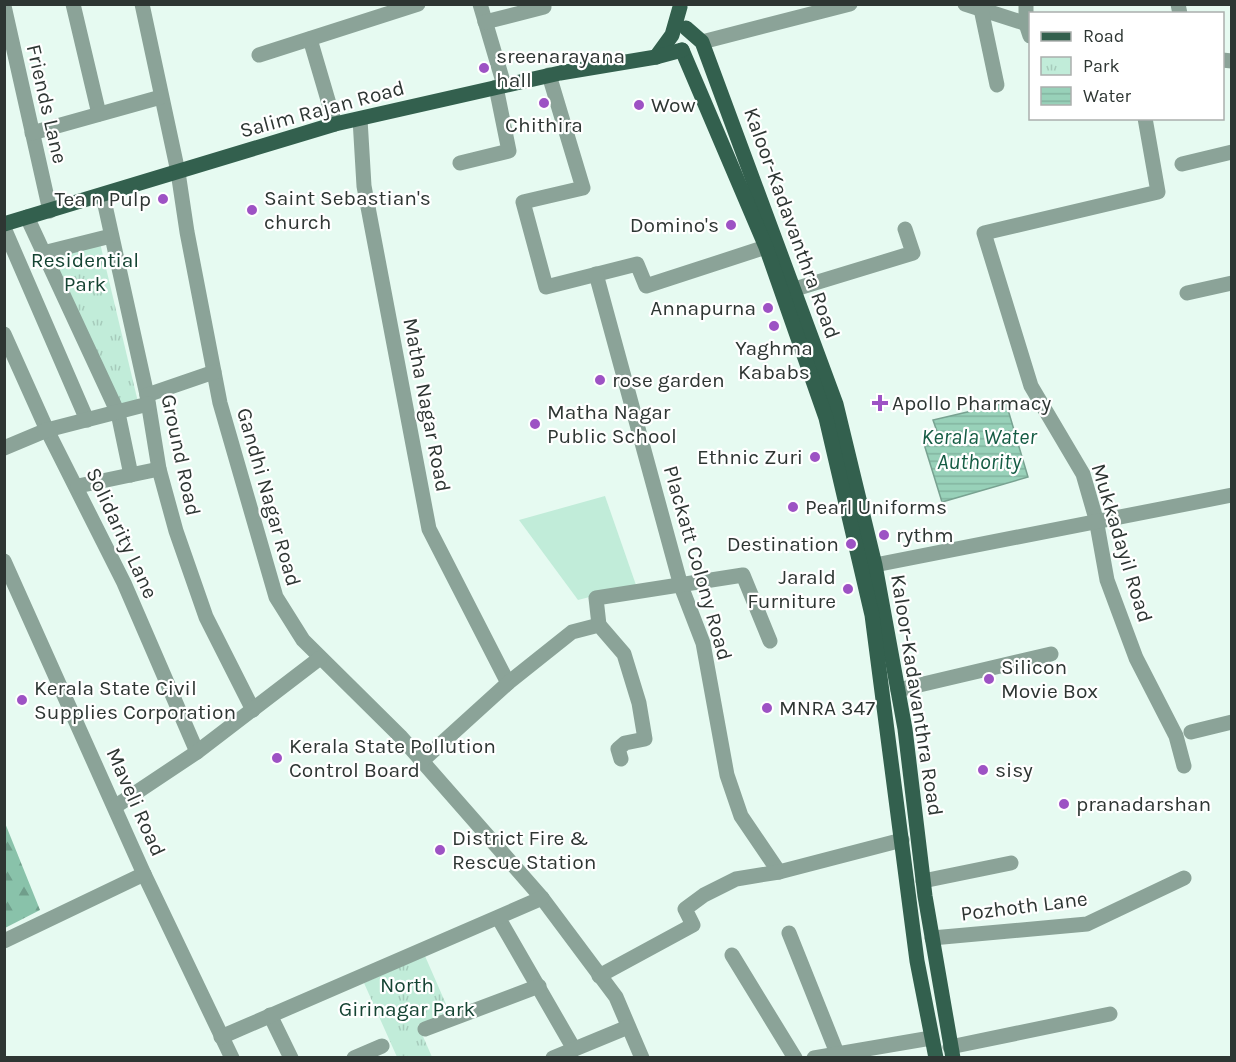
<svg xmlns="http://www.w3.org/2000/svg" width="1236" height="1062" font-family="Karla,sans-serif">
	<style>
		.grass { fill: #c1ecd9 }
		.forest { fill: url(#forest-firs) }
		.park { fill: url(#park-tufts) }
		.water { fill: url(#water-rules); stroke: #78a291; stroke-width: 1.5 }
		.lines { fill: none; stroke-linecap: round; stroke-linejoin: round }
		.minor { stroke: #8ba398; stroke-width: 15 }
		.major { stroke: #33604e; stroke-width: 15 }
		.poi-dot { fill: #9d52c4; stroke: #fff; stroke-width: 2 }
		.labels { text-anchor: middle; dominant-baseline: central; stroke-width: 4.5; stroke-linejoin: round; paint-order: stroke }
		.poi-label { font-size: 21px; fill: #2e3633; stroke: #fff; text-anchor: start }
		.street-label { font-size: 21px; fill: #2e3633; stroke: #fff }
		.park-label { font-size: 21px; fill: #154433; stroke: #fff }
		.water-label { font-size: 22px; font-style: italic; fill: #155c44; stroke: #fff }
	</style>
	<defs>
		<pattern id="forest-firs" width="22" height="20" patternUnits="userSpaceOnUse" patternTransform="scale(1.5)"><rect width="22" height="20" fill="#89c2aa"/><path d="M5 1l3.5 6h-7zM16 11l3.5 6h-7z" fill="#709e8b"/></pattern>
		<pattern id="park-tufts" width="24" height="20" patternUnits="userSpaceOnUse" patternTransform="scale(1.5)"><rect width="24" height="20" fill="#c1ecd9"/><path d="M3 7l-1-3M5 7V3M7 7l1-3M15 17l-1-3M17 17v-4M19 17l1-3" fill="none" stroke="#a6cbbb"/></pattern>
		<pattern id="water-rules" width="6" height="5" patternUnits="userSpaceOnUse" patternTransform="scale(1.5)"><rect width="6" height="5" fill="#98d1b9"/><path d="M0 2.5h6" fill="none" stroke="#83b4a0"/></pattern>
	</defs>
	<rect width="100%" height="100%" fill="#e6faf1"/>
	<polygon class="grass" points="605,496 636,585 578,600 519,520"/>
	<polygon class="forest" points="5,823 40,910 5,928 4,928"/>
	<g class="park">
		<polygon points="100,243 138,402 122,406 53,256"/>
		<polygon points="425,956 449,1011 418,1025 432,1057 397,1057 364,983"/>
	</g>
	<polygon class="water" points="1006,403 1028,477 942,502 924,444 940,440 933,420"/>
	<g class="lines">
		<g class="minor">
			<polyline points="73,4 99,114"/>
			<polyline points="142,4 178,172 187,232 220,403 276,597 303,640 400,736 542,898 616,997 642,1058"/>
			<polyline points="480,4 504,85"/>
			<polyline points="965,4 1030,25"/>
			<polyline points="1026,4 1026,24 1030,36"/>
			<polyline points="1178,4 1180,14"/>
			<polyline points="4,6 50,211"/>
			<polyline points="981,9 997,85"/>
			<polyline points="485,22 544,7 543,4"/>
			<polyline points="310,39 335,124"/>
			<polyline points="702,42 850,4"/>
			<polyline points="259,55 418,4"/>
			<polyline points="1222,60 1232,61"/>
			<polyline points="549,75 583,188 523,202 546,287 637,264 646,286 766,247"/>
			<polyline points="1145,118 1158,192 984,233 1031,386 1083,474 1096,519 1107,580 1136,658 1176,736 1184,766"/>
			<polyline points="360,119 364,186 429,529 508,683"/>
			<polyline points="32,133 161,97"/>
			<polyline points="460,163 509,151 496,87"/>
			<polyline points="1182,164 1232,152"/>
			<polyline points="103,196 147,395 159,469 176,531 206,617 253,710"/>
			<polyline points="27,217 118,413 131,475"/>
			<polyline points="4,228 87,420"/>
			<polyline points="43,253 111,236"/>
			<polyline points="596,274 681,586 703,643 727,775 741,816 779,872"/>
			<polyline points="795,289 913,253 905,229"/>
			<polyline points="1187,293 1232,283"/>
			<polyline points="4,334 47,430 124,583 197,752"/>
			<polyline points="147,395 214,372"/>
			<polyline points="4,448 47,430 148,404"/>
			<polyline points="78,486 159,469"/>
			<polyline points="4,561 144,874 232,1058"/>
			<polyline points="875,565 1232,495"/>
			<polyline points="599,625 596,598 743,575 770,641"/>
			<polyline points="898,690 1051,654"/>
			<polyline points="1191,732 1232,722"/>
			<polyline points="422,761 508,683 572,632 599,625 624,654 639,703 645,739 625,743 618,749 621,759"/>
			<polyline points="116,806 197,752 320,658"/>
			<polyline points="923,881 1011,863"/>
			<polyline points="499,919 574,1049"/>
			<polyline points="789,933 837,1053"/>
			<polyline points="932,938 1087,924 1184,878"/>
			<polyline points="4,941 144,874"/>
			<polyline points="732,955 795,1058"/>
			<polyline points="599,976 693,925 685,909 704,895 736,879 779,872 902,840"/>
			<polyline points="270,1015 291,1058"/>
			<polyline points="425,1029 539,986"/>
			<polyline points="221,1037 542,898"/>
			<polyline points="950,1047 1110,1014"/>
			<polyline points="354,1058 382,1046"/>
			<polyline points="553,1058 628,1027"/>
			<polyline points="814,1058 931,1038"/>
		</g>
		<g class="major">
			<polyline points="686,28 702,42 836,404 875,565 905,729 925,896 953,1058"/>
			<polyline points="682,50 766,247 826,418 872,615 917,961 936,1058"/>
			<polyline points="656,57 672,35 680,7"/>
			<polyline points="4,224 335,124 560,73 656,57 682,50"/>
		</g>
	</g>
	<g class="poi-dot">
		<circle cx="484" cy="68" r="6"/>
		<circle cx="544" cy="103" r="6"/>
		<circle cx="639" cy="105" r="6"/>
		<circle cx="163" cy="199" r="6"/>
		<circle cx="252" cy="210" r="6"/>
		<circle cx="731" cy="225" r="6"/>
		<circle cx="768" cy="308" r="6"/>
		<circle cx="774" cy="326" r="6"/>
		<circle cx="600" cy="380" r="6"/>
		<path d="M877 394h6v6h6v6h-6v6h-6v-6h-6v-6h6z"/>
		<circle cx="535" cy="424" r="6"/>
		<circle cx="815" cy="457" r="6"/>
		<circle cx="793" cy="507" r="6"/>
		<circle cx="884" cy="535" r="6"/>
		<circle cx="851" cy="544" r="6"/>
		<circle cx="848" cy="589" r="6"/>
		<circle cx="989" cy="679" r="6"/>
		<circle cx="22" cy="700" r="6"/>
		<circle cx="767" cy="708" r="6"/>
		<circle cx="277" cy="758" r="6"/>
		<circle cx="983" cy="770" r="6"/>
		<circle cx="1064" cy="804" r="6"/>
		<circle cx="440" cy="850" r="6"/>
	</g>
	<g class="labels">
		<g class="poi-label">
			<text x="496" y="56">sreenarayana<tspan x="496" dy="24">hall</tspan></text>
			<text x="651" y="105">Wow</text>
			<text x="544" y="125" text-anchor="middle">Chithira</text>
			<text x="264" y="198">Saint Sebastian's<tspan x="264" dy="24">church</tspan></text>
			<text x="151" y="199" text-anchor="end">Tea n Pulp</text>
			<text x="719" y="225" text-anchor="end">Domino's</text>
			<text x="756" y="308" text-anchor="end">Annapurna</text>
			<text x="774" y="348" text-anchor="middle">Yaghma<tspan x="774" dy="24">Kababs</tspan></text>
			<text x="612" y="380">rose garden</text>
			<text x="892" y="403">Apollo Pharmacy</text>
			<text x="547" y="412">Matha Nagar<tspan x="547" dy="24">Public School</tspan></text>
			<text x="803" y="457" text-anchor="end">Ethnic Zuri</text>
			<text x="805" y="507">Pearl Uniforms</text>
			<text x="896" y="535">rythm</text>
			<text x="839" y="544" text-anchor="end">Destination</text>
			<text x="836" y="577" text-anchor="end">Jarald<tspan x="836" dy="24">Furniture</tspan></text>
			<text x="1001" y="667">Silicon<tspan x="1001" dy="24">Movie Box</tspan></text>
			<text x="34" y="688">Kerala State Civil<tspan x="34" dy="24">Supplies Corporation</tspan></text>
			<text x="779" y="708">MNRA 347</text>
			<text x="289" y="746">Kerala State Pollution<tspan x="289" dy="24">Control Board</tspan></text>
			<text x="995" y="770">sisy</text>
			<text x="1076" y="804">pranadarshan</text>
			<text x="452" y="838">District Fire &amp;<tspan x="452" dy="24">Rescue Station</tspan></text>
		</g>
		<g class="street-label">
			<text transform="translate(47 104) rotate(77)">Friends Lane</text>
			<text transform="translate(322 109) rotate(-15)">Salim Rajan Road</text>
			<text transform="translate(792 223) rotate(70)">Kaloor-Kadavanthra Road</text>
			<text transform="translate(427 405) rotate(79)">Matha Nagar Road</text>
			<text transform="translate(181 455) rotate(78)">Ground Road</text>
			<text transform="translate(269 497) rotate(74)">Gandhi Nagar Road</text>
			<text transform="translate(122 533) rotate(65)">Solidarity Lane</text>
			<text transform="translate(1122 543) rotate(73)">Mukkadayil Road</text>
			<text transform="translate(698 563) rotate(74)">Plackatt Colony Road</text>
			<text transform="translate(917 695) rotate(81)">Kaloor-Kadavanthra Road</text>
			<text transform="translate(136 802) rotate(66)">Maveli Road</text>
			<text transform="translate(1024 906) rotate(-7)">Pozhoth Lane</text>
		</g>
		<g class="park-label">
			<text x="85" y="260">Residential<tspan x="85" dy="24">Park</tspan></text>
			<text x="407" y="985">North<tspan x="407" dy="24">Girinagar Park</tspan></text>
		</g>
		<g class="water-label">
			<text x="979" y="437">Kerala Water<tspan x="979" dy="25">Authority</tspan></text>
		</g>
	</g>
	<rect width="1236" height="1062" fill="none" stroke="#2e3633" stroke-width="12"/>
	<rect x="1029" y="12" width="195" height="108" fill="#ffffff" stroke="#abafad" stroke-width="1.5"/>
	<rect x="1041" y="32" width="30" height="9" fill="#33604e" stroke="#abafad" stroke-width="1.5"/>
	<text x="1083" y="42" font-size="18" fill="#2e3633">Road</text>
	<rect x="1041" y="57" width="30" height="18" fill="url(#park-tufts)" stroke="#abafad" stroke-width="1.5"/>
	<text x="1083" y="72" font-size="18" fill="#2e3633">Park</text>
	<rect x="1041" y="87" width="30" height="18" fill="url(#water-rules)" stroke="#abafad" stroke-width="1.5"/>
	<text x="1083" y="102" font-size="18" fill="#2e3633">Water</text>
</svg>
